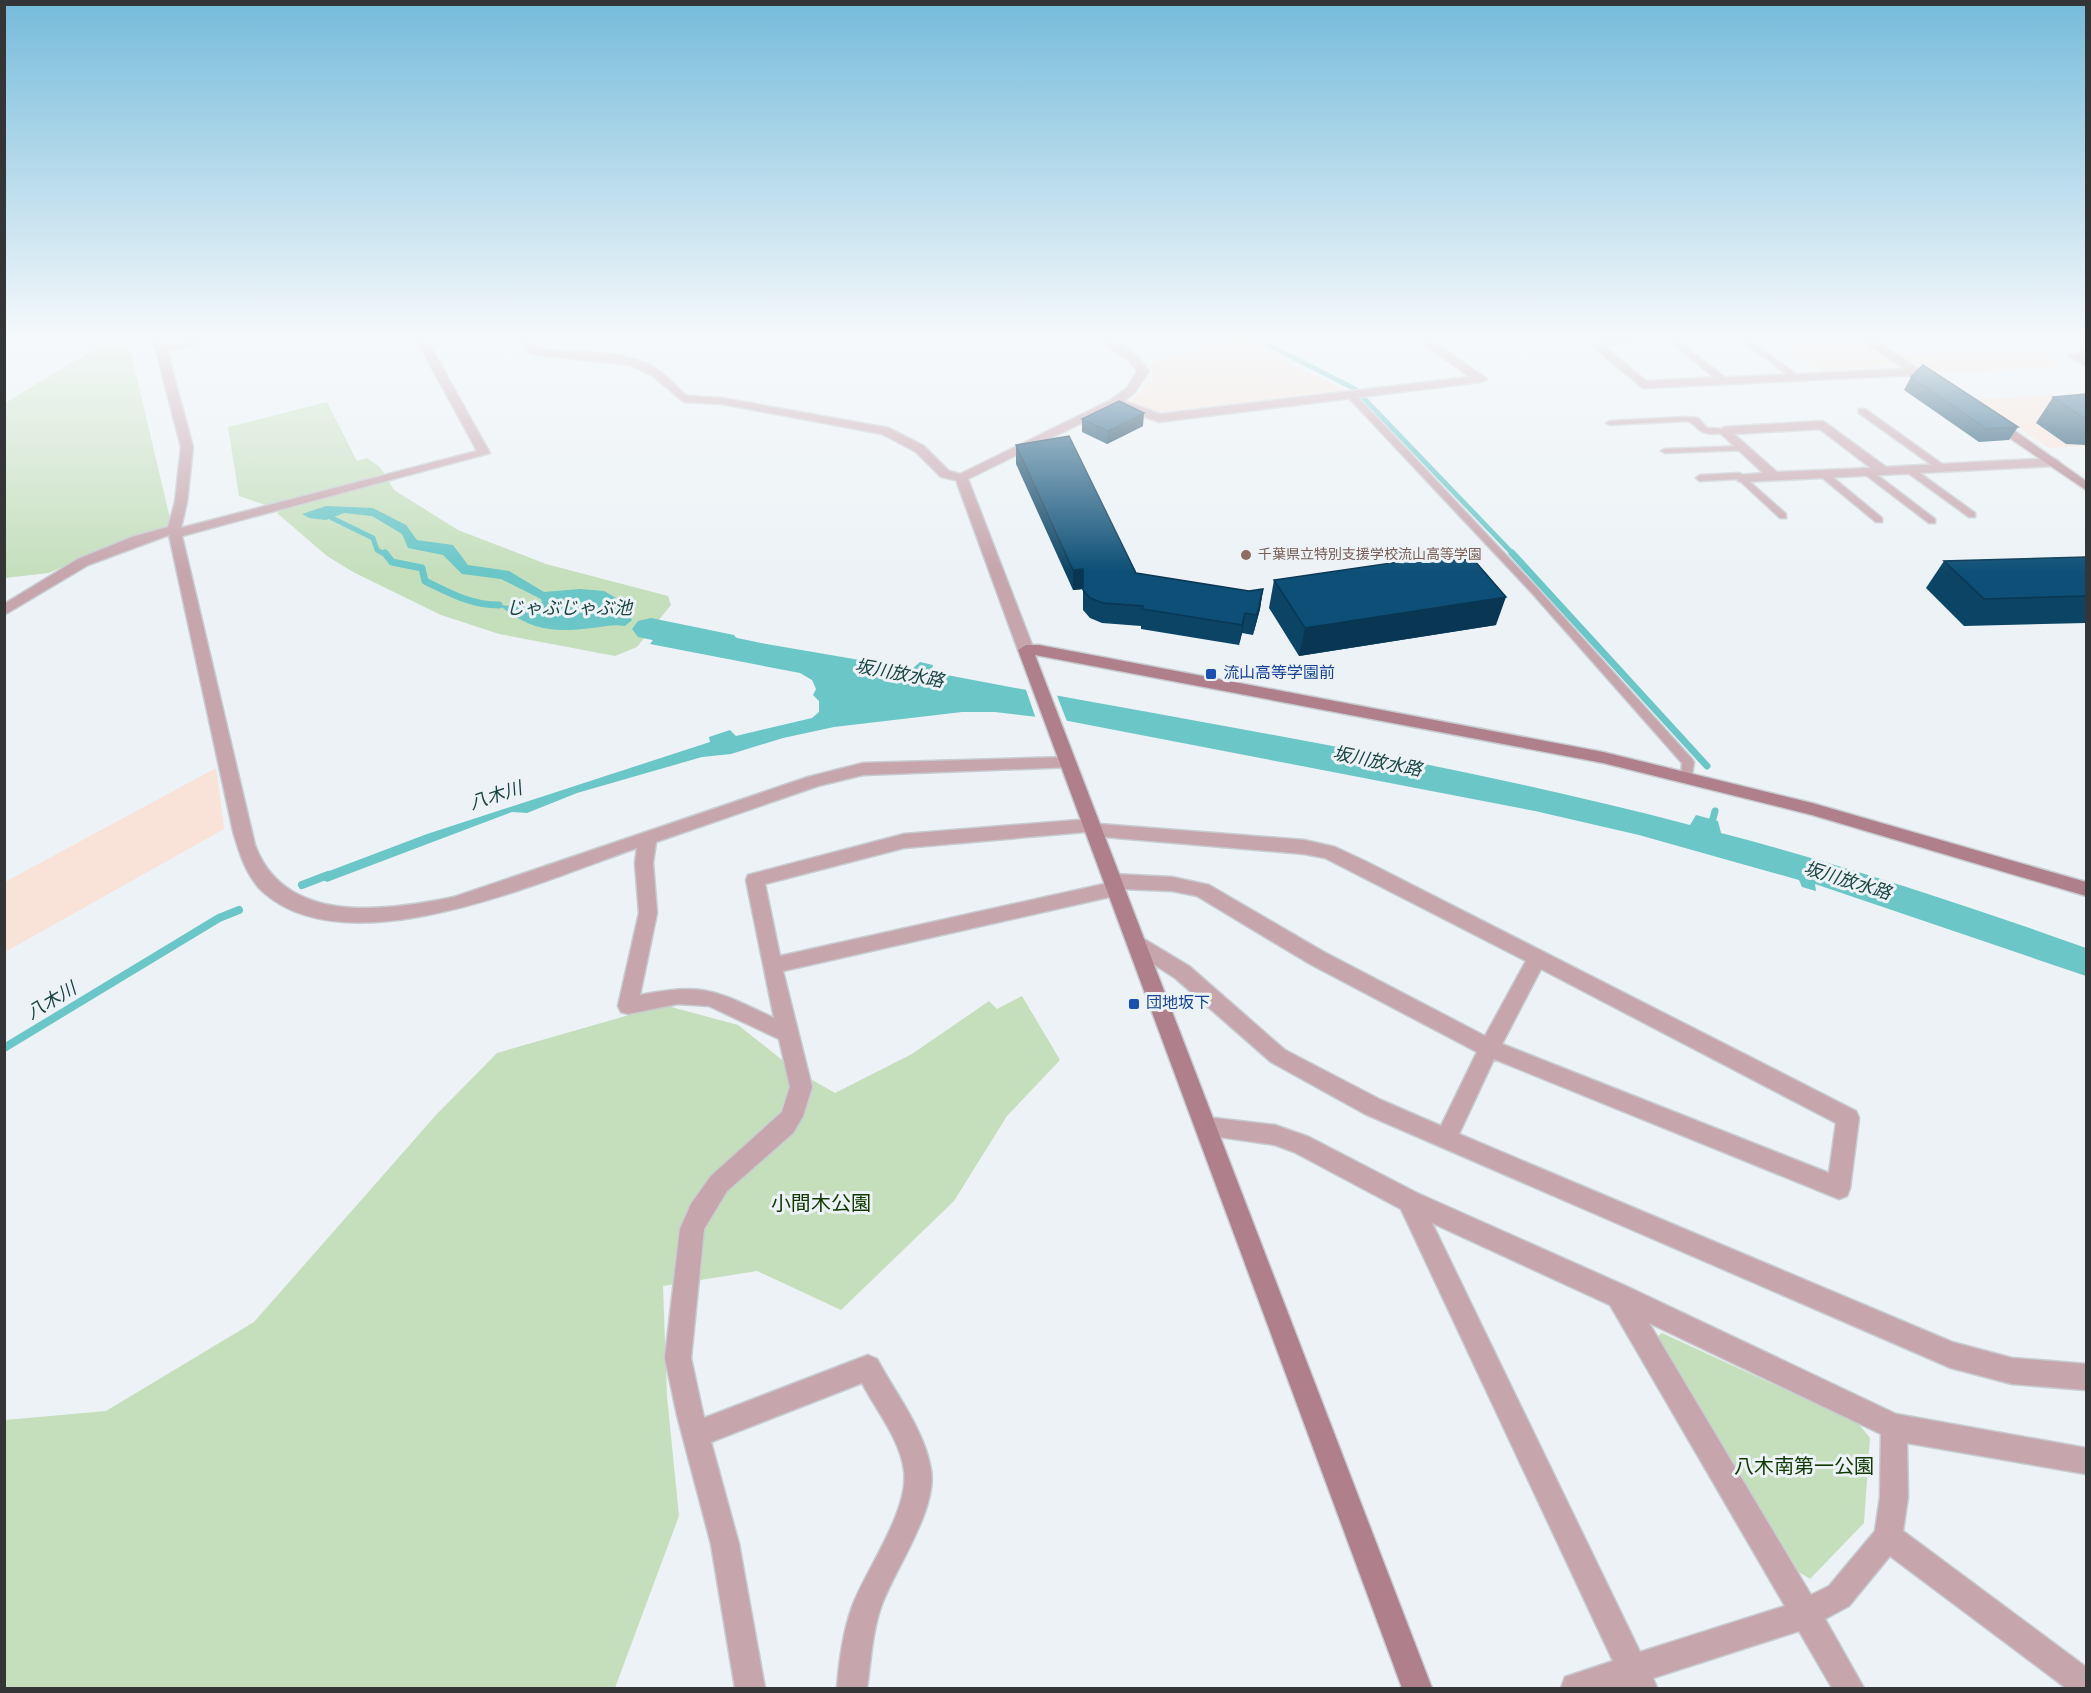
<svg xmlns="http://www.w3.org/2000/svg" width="2091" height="1693" font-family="Overpass,'Noto Sans JP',sans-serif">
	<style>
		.industrial { fill: #f9e2d7 }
		.green { fill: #c5dfbd }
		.water { fill: #6ac6c7 }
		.pier { fill: #ecf2f6 }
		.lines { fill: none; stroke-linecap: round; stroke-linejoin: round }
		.stream-far2 { stroke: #6ac6c7; stroke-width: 5 }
		.stream-far1 { stroke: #6ac6c7; stroke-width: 7 }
		.stream { stroke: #6ac6c7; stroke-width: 8 }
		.river { fill: #6ac6c7; fill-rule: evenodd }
		.lane-casing { stroke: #c7ccd0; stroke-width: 3 }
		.street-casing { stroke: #c7ccd0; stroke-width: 3 }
		.secondary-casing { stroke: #c7ccd0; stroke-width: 3 }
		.lane { fill: #c6a5ad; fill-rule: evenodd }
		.street { fill: #c6a5ad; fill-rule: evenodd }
		.secondary { fill: #af808b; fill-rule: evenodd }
		.wall { fill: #0b4465 }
		.shaded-wall { fill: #093753 }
		.building { fill: #0d4f76; stroke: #093753; stroke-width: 1.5 }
		.education-dot { fill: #8d6e63; stroke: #ecf2f6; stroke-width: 2 }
		.transit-dot { fill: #1a4fb4; stroke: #ecf2f6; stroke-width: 2 }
		.labels { text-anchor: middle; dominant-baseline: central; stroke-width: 6; stroke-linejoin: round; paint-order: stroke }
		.far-education-label { font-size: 14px; fill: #785e54; stroke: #ecf2f6; text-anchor: start }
		.transit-label { font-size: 16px; fill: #164399; stroke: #ecf2f6; text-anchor: start }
		.water-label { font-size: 18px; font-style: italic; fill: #194444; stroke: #ecf2f6 }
		.near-park-label { font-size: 20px; fill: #103900; stroke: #ecf2f6 }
	</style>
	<rect width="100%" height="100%" fill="#ecf2f6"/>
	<g class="industrial">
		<polygon points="1235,335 1344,390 1169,411 1154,411 1128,401 1138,395 1153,377 1149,364"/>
		<polygon points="1771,335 1849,335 1894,365 1822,372"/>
		<polygon points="2032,349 2061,367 1932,374 1904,356"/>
		<polygon points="2086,394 2086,446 2049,448 1976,399"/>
		<polygon points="216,768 224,829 5,952 5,882"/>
	</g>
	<g class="green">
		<polygon points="99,346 130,349 172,527 126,541 48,573 5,578 5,403"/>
		<polygon points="327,402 357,461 367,458 380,467 394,490 458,530 546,564 668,596 671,605 637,647 615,656 499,634 441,615 353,572 327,556 277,513 280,510 239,496 228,427"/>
		<polygon points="1022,996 1060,1060 1007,1116 954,1201 841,1310 757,1271 663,1286 667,1396 679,1516 615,1688 5,1688 5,1420 106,1411 254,1322 436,1115 497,1053 664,1005 738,1025 795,1070 835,1093 912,1054 989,1001 997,1009"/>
		<polygon points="1662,1333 1858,1423 1870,1438 1864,1523 1810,1579 1787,1565 1654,1339"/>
	</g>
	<g class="water">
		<path d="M326,506L373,508L406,525L417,540L453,545L468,565L509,571L544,592L580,589L604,591L616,598L632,620L625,626C613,624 604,627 592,628C552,633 530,630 499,605L521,607L542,602L541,599L501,579L462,574L443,555L408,548L402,534L372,516L344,513L326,520L309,518L302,514Z"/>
		<path d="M666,623L761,643L912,669L920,662L933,665L931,672C1184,721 1441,759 1690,825L1696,815L1718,821L1721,833C1844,865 1966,905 2086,948V976L1815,884L1816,891L1802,887L1799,880L1639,835L1535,811L1063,720L995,712H962L834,727L783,738L731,754L702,757L577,793L527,813L512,812L327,882L316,876L427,834L710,742L709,737L730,730L736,736L812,718L819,712V701L813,695L816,689L812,680L800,673L650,644Z"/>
	</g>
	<polygon class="pier" points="1025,687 1056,693 1068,724 1036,719"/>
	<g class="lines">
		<g class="stream-far2">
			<polyline points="1249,335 1355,389 1514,555"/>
			<polyline points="332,518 373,538 377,550 386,555"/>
		</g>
		<g class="stream-far1">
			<path d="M385,553L392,562L422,568L425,581C450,593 471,605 499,605"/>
			<polyline points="1512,553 1707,766"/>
			<polyline points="1710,830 1715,811"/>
		</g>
		<g class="stream">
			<polyline points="302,885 328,875"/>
			<polyline points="4,1048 219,918 239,910"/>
		</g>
		<polygon class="river" points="651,618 734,635 740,643 734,651 721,654 638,637 632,629 638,621"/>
		<g class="lane-casing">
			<g id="lane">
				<polygon points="1626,335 1634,335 1639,340 1635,342 1594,345 1590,343 1594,341 1629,338"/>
				<polygon points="1662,335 1670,335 1727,379 1727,383 1721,383"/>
				<polygon points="1735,335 1743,335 1801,378 1794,380"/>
				<polygon points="1347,392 1353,392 1538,589 1692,759 1694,762 1691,781 1683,781 1681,778 1682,763 1532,593 1347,396"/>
				<polygon points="1859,409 1865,409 1942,464 1942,468 1936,468 1859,413"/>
				<path d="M1686,417L1698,418L1707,428L1724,429L1728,431C1723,434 1709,435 1703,432C1696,429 1695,422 1686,421L1610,425L1606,423L1610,421Z"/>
				<polygon points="1743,446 1747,448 1746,450 1665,453 1661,451 1665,449"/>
				<polygon points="1904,466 1910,466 1975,513 1975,517 1969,517 1904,470"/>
				<polygon points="1862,468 1868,468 1935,519 1935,523 1929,523 1862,472"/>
				<polygon points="1819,471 1825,471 1882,518 1882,522 1876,522 1819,475"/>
				<polygon points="1740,473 1786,514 1786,518 1780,518 1738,479 1700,481 1696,478 1700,475"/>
			</g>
		</g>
		<g class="street-casing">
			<g id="street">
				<path d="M152,335H162L165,345L213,335H234L167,351L193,447L187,502L181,528L477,451L414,335H424L490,453L182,536L255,845C285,926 386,911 454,897L808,777L863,763L1067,757L1075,763L1073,767L863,775L818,786L656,842L653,863L657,913L640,995C705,982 716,991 774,1018L746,880L748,875L904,834L1091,819L1099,824L1304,840L1335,847L1367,862L1856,1111L1859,1118L1850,1188L1847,1196L1839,1199L1494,1059L1459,1134L1952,1342L2012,1358L2086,1364V1390L2012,1384L1951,1368L1365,1114L1271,1062L1175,978L1130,949L1127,944L1130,939L1137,936L1144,939L1189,966L1285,1050L1381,1100L1441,1126L1477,1052L1310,964L1197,896L1172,891L1123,889L1121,894L1114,896L783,971L812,1087L803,1116L793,1133L727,1191L704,1229L691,1358L704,1418L868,1355L877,1359C896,1394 925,1431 931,1470C938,1509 894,1570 881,1607C872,1633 871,1661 867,1688H837C839,1662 843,1632 852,1607C866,1569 910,1510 904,1470C900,1439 876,1410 862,1383L711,1442L739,1544L765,1688H735L711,1544L677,1415L665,1358L680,1229L691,1204L711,1176L782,1112L790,1087L779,1039L709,1006L678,1004L628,1014L621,1012L618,1006L639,913L635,863L637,848C544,880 349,969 263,892C246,876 239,852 233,831L169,535L88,565L4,615V604L78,559L132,537L168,527L175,502L181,447ZM1085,832L1093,836L1304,854L1325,858L1526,961L1485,1036L1324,952L1209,885L1172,877L1112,874L1105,876L1104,884L780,956L765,884L904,848ZM1541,969L1836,1123L1829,1173L1502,1044Z"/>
				<path d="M515,335H526L538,349C576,354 621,348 655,368C667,375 676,387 687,396L722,398L889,428L924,446L949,471L960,474L1111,400L1127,388L1137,371L1128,359L1090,335C1114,335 1135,352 1149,371L1135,392L1124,401L1160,414L1470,377L1411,335H1423L1487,379L1481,382L1159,422L1116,406L968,479L1034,650L1026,655L1018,650L956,480L941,477L916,452L882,434L722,404L684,402L653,376L630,365L531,354Z"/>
				<polygon points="1854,335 1867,335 1923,372 1917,375 1643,388 1589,343 1598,341 1646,381 1905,369"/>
				<polygon points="2086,351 2086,357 2084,358 2086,366 2068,356"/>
				<path d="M1823,421L1886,467L2054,458L2060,462L2054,466L1742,482L1738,481V475L1763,473L1718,431L1724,427ZM1820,429L1871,468L1777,472L1734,434Z"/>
				<path d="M1206,1117L1275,1125L1309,1137L1417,1193L1628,1287L1896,1414L2086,1448V1474L1907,1443L1908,1497L1903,1531L2086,1667V1688H2066L1890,1556L1849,1606L1825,1619L1864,1688H1832L1799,1631L1653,1678L1657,1688H1561L1565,1677L1613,1661L1401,1209L1294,1152L1275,1145L1198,1134L1195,1127L1198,1120ZM1432,1223L1610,1305L1785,1606L1640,1652ZM1649,1323L1881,1434L1880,1497L1875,1531L1829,1586L1811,1595Z"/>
			</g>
		</g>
		<g class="secondary-casing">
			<g id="secondary">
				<polygon points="1990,419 1998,419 2086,481 2086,490 1990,425"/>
				<polygon points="1039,645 1603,752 1812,803 2086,882 2086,896 1812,815 1603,763 1035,655 1432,1688 1402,1688 1018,650 1026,645"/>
			</g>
		</g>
		<use href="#lane" class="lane"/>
		<use href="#street" class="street"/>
		<use href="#secondary" class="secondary"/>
	</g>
	<g class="wall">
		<polygon points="1911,377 2018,427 2009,440 1979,442 1904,390"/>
		<polygon points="2086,394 2086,445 2066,444 2036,423 2053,397"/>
		<polygon points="1082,419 1143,426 1107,444 1082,432"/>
		<polygon points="1016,445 1136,573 1249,591 1263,589 1260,609 1253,635 1242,633 1239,645 1141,629 1141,626 1102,623 1090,618 1083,610 1083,589 1073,590 1016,464"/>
		<polygon points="2086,557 2086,623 1964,626 1926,588 1944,561"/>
		<polygon points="1274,580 1496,625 1299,656 1269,608"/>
	</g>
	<g class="shaded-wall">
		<polygon points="1144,413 1143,426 1107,444 1108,431"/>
		<polygon points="1083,569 1083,589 1073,590 1073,570"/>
		<polygon points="1263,589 1260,609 1253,635 1257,615"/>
		<polygon points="1506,597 1496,625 1299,656 1305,628"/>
		<polygon points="1245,613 1242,633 1239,645 1242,625"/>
	</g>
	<g class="building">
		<polygon points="1923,365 2018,427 1987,429 1911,377"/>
		<polygon points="2086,394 2086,418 2084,418 2053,397"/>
		<polygon points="1119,401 1144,413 1108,431 1082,419"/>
		<polygon points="1069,436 1136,573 1249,591 1263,589 1257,615 1245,613 1242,625 1142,609 1143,606 1103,603 1090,598 1083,590 1083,569 1073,570 1016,445"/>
		<polygon points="1467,552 1506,597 1305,628 1274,580"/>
		<polygon points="2086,557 2086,596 1984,599 1944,561"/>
	</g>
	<linearGradient id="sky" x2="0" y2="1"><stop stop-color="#75bbdb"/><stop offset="0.59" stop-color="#f6f9fb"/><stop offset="1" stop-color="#f6f9fb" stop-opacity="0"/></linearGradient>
	<rect width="2091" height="572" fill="url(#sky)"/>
	<circle class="education-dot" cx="1246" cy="555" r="6"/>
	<g class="transit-dot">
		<rect x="1205" y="668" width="12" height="12" rx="3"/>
		<rect x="1128" y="998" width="12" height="12" rx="3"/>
	</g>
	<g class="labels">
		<g class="far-education-label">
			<text x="1258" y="555">千葉県立特別支援学校流山高等学園</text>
		</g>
		<g class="transit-label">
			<text x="1223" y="674">流山高等学園前</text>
			<text x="1146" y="1004">団地坂下</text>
		</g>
		<g class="water-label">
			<text x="569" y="609">じゃぶじゃぶ池</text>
			<text transform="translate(899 675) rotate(10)">坂川放水路</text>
			<text transform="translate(1377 763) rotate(11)">坂川放水路</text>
			<text transform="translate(496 797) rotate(-18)">八木川</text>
			<text transform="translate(1847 882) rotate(17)">坂川放水路</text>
			<text transform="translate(52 1002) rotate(-31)">八木川</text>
		</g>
		<g class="near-park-label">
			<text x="821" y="1205">小間木公園</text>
			<text x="1804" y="1468">八木南第一公園</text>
		</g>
	</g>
	<rect width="2091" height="1693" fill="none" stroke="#333537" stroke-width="12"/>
</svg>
